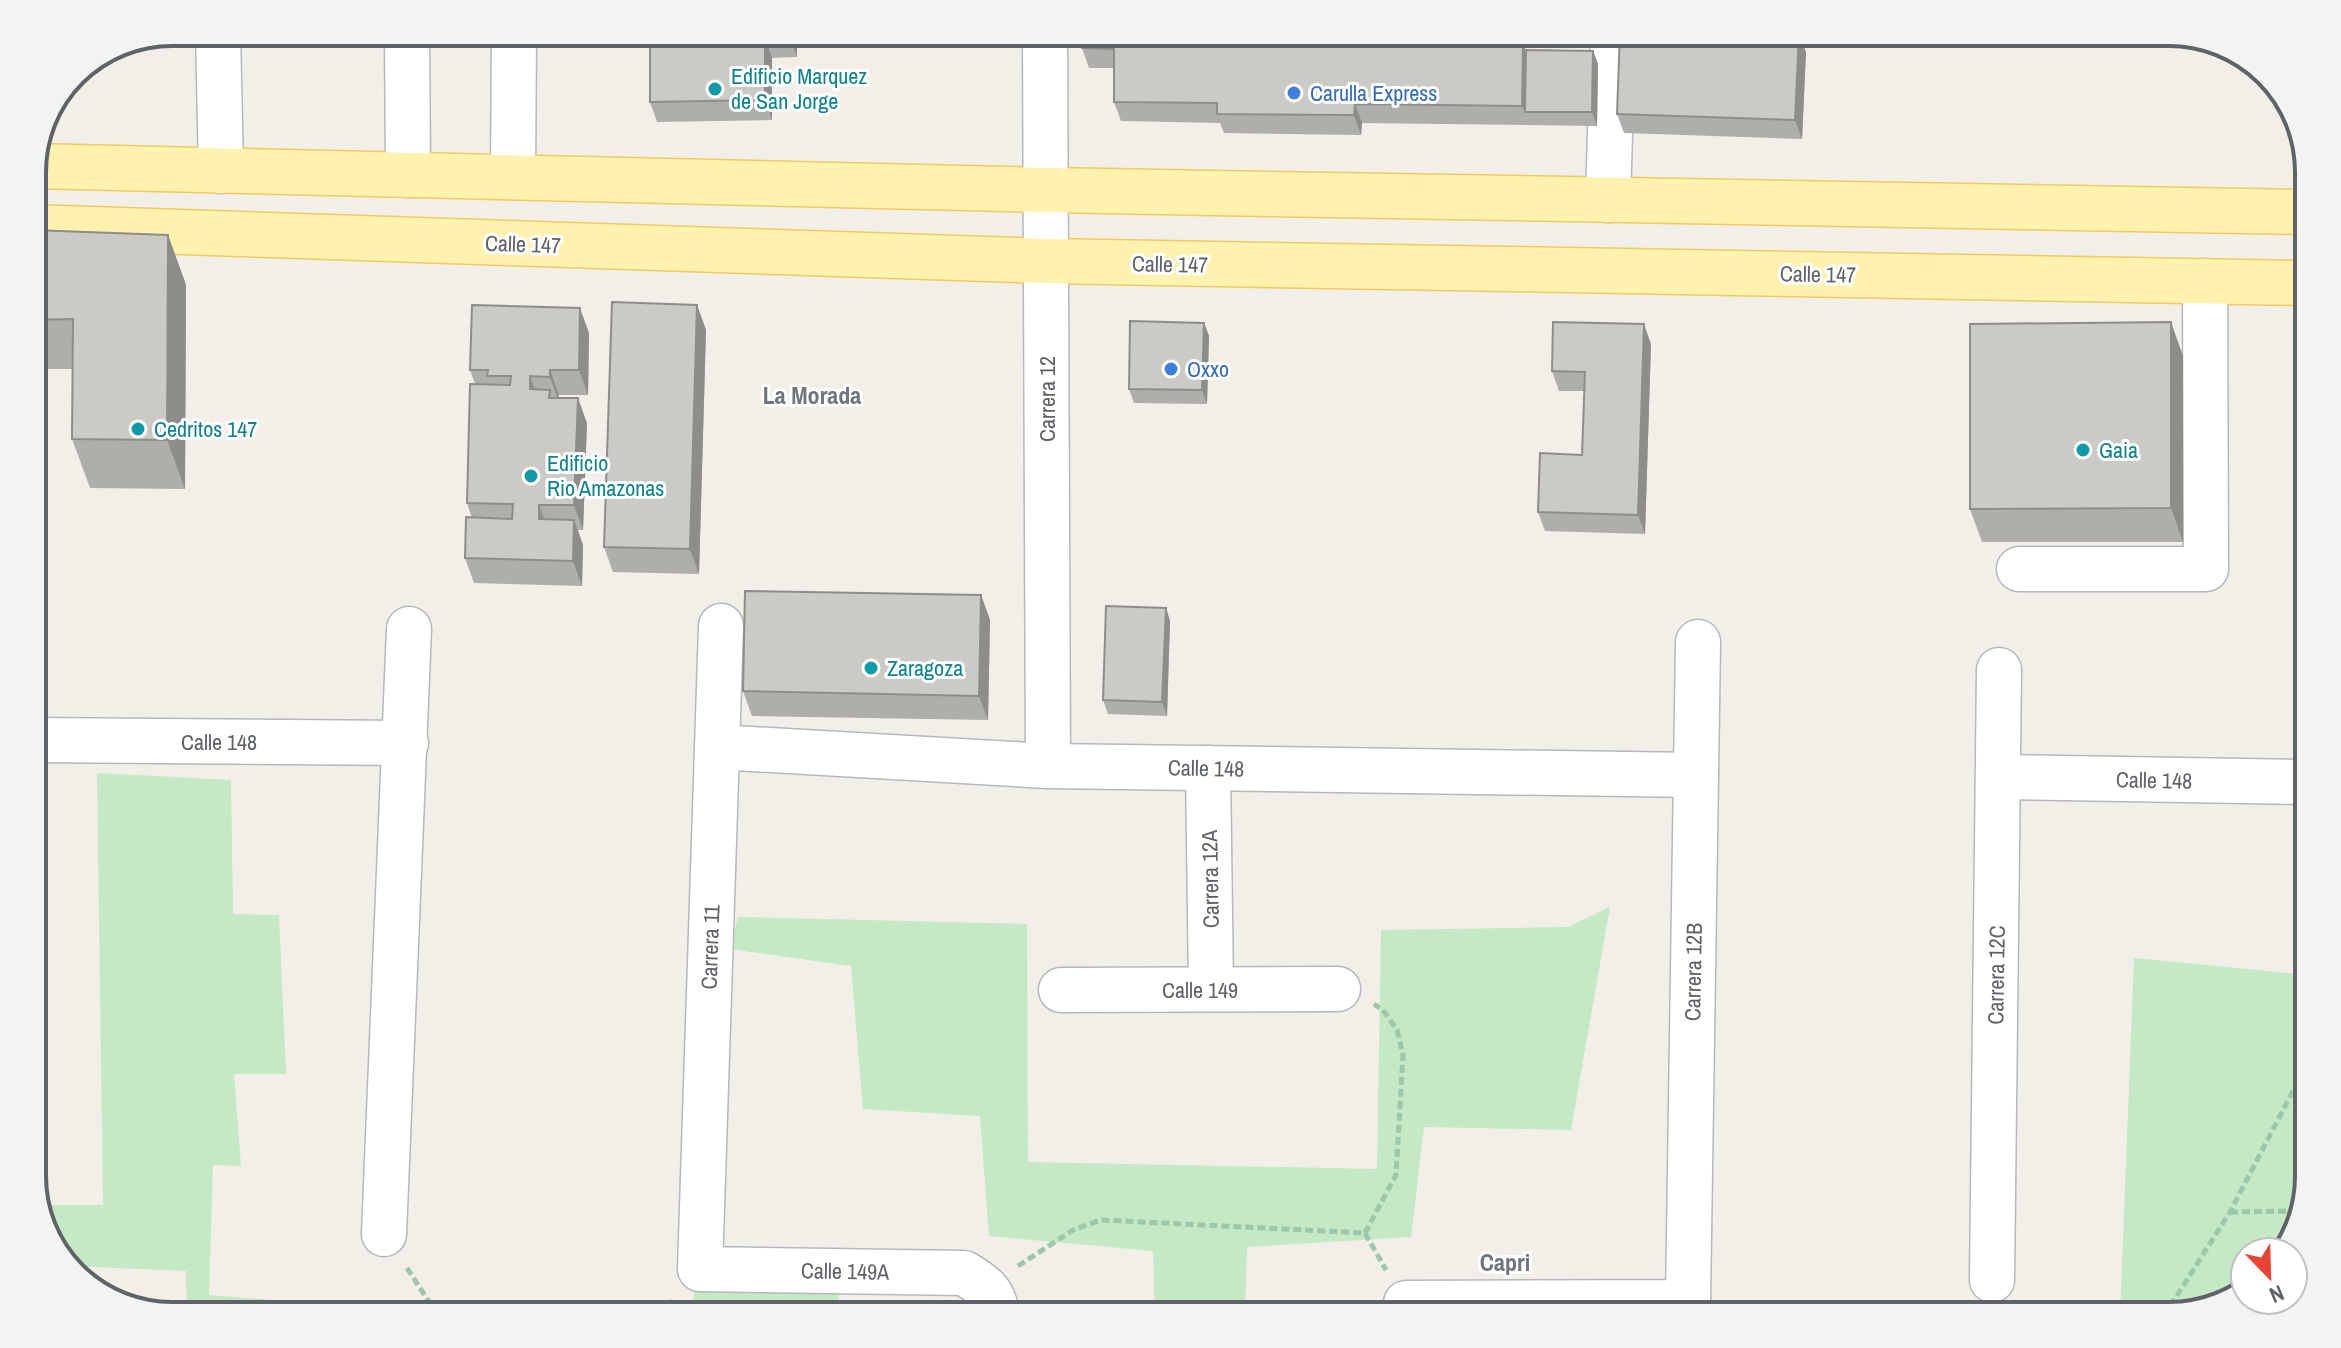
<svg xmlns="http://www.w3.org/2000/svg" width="2341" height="1348" font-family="'Archivo Narrow',sans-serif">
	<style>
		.green { fill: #c5e8c5 }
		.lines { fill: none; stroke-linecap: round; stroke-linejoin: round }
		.minor-casing { stroke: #b5b8bc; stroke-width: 47 }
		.major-casing { stroke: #f2c960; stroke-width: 47 }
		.path { stroke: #9cc7a9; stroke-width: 5; stroke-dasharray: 8 4; stroke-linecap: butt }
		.minor { stroke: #fff; stroke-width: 44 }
		.major { stroke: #fff2af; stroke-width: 44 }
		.wall { fill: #afaea9 }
		.shaded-wall { fill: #8f8d8a }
		.building { fill: #cccac5; stroke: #8f8d8a; stroke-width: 2 }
		.culture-dot { fill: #0f9aa8; stroke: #fff; stroke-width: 3 }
		.shop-dot { fill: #3f7fe0; stroke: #fff; stroke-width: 3 }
		.labels { text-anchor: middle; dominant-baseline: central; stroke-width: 6; stroke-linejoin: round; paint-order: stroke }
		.culture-label { font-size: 22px; fill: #0d838f; stroke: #fff; text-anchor: start }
		.shop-label { font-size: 22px; fill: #366cbe; stroke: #fff; text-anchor: start }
		.street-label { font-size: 22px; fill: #5f6368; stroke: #fff }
		.neighbourhood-label { font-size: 24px; font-weight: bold; fill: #70757a; stroke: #fff }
		.rim { fill: none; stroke: #5f6368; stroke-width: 4 }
	</style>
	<rect width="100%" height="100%" fill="#f1efe8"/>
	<g class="green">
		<polygon points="97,773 231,780 233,914 279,915 286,1074 234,1074 241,1166 213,1165 209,1295 470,1316 187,1316 186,1271 71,1266 51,1247 38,1205 103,1205"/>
		<polygon points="1610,907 1571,1130 1424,1127 1411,1237 1247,1247 1245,1316 1155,1316 1153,1251 989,1236 980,1116 863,1109 851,966 730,949 738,917 1027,924 1028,1162 1377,1169 1381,930 1568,927"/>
		<polygon points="2134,958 2309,975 2309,1034 2301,1034 2295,1151 2309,1152 2309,1177 2291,1246 2284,1252 2245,1252 2245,1290 2233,1290 2233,1299 2170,1316 2120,1316"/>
		<polygon points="696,1284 838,1285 839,1316 690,1316"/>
		<polygon points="1688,1302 1976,1316 1688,1316"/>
	</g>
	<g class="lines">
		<g class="minor-casing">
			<g id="minor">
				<polyline points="218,32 221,171"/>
				<polyline points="407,32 408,175"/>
				<polyline points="1045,32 1048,766"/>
				<polyline points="513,177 514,32"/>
				<polyline points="1608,200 1613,32"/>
				<polyline points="2019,569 2206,569 2205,281"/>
				<path d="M721,626L700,1269L964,1273C984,1285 995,1292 997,1316"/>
				<polyline points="32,740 406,743"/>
				<polyline points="717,747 1048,766 1696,775"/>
				<polyline points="1208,768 1211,989"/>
				<polyline points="1999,777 2309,782"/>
				<polyline points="1061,990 1338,989"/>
				<polyline points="384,1234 409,629"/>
				<polyline points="1992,1280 1999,670"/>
				<polyline points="1405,1316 1406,1303 1688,1302 1698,642"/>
			</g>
		</g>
		<g class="major-casing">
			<g id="major">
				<polyline points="32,166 1047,190 2309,212"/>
				<polyline points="32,227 1046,261 2309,283"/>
			</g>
		</g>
		<g class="path">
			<polyline points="2230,1212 2300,1211"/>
			<polyline points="1365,1233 1396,1175 1403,1055 1397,1030 1383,1010 1374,1004"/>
			<polyline points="1018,1266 1073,1230 1101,1220 1365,1233 1386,1270"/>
			<polyline points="407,1268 433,1308 441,1316"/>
			<polyline points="433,1308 562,1316"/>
			<polyline points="660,1316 675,1298"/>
			<polyline points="2164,1316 2230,1212 2309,1060"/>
		</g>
		<use href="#minor" class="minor"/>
		<use href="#major" class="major"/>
	</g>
	<g class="wall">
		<polygon points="650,32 797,32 797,57 772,58 772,120 657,122 650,102"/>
		<polygon points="1082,32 1356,32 1360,42 1523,44 1526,50 1593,51 1598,64 1597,126 1362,123 1361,135 1224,133 1220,123 1121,121 1114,102 1114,68 1089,68 1082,48"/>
		<polygon points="1806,52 1802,139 1624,133 1617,114"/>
		<polygon points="32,230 168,235 186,285 185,489 90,488 72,439 73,369 32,369"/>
		<polygon points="697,305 706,330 699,574 613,572 604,547"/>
		<polygon points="1204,323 1209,336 1207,404 1134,403 1129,389"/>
		<polygon points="589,333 588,395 559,395 559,398 587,423 583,530 578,530 583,545 582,586 474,583 465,558 472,518 467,503 475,384 470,370"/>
		<polygon points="1651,344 1645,534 1545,531 1538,512 1582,455 1584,391 1559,391 1552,371"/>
		<polygon points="2183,356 2183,542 1982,542 1970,509"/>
		<polygon points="981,595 990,620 988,720 752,716 743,691"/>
		<polygon points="1166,608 1170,621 1167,716 1108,714 1103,700"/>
	</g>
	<g class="shaded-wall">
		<polygon points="790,32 797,32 797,57 790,38"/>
		<polygon points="1356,32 1363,50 1355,42"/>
		<polygon points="1799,33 1806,52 1802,139 1795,120"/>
		<polygon points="765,38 772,58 772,120 765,100"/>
		<polygon points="1523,44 1530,63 1525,112 1522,106"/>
		<polygon points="1593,51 1598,64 1597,126 1592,112"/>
		<polygon points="1355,104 1362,123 1361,135 1354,115"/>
		<polygon points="168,235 186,285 185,489 167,440"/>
		<polygon points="697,305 706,330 699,574 690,549"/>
		<polygon points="580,308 589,333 588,395 579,370"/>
		<polygon points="2171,322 2183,356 2183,542 2171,508"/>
		<polygon points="1204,323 1209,336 1207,404 1202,390"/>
		<polygon points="1644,324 1651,344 1645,534 1638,515"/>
		<polygon points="550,370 559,395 559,402 550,377"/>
		<polygon points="530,376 539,401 530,389"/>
		<polygon points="578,398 587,423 583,530 574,505"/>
		<polygon points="539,505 548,529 539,519"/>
		<polygon points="574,520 583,545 582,586 573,561"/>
		<polygon points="981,595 990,620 988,720 979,696"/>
		<polygon points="1166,608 1170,621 1167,716 1162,702"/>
	</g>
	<g class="building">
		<polygon points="650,32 790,32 790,38 765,38 765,100 650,102"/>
		<polygon points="1082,32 1356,32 1355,42 1523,44 1522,106 1355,104 1354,115 1217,114 1217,103 1114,102 1114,49 1082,48"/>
		<polygon points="1620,32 1799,33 1795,120 1617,114"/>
		<polygon points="1526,50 1593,51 1592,112 1525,112"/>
		<polygon points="32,230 168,235 167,440 72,439 73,319 32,320"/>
		<polygon points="612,302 697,305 690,549 604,547"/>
		<polygon points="472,305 580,308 579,370 550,370 550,377 530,376 530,389 550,390 549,398 578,398 574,505 539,505 539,519 574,520 573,561 465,558 466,517 512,519 513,504 467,503 470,384 510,385 511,376 487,376 488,370 470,370"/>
		<polygon points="1130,321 1204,323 1202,390 1129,389"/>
		<polygon points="1553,322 1644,324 1638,515 1538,512 1540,453 1582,455 1585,372 1552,371"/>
		<polygon points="2171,322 2171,508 1970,509 1970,324"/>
		<polygon points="745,591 981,595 979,696 743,691"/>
		<polygon points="1106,606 1166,608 1162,702 1103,700"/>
	</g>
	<g class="culture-dot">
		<circle cx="715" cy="89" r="8"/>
		<circle cx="138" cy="429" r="8"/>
		<circle cx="2083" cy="450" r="8"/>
		<circle cx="531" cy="476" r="8"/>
		<circle cx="871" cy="668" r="8"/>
	</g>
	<g class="shop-dot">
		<circle cx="1294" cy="93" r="8"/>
		<circle cx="1171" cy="369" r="8"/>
	</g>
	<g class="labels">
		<g class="culture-label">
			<text x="731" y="76">Edificio Marquez<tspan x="731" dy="25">de San Jorge</tspan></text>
			<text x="154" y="429">Cedritos 147</text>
			<text x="2099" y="450">Gaia</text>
			<text x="547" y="463">Edificio<tspan x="547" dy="25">Rio Amazonas</tspan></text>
			<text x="887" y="668">Zaragoza</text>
		</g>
		<g class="shop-label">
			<text x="1310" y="93">Carulla Express</text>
			<text x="1187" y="369">Oxxo</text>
		</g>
		<g class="street-label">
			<text transform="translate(523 244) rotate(2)">Calle 147</text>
			<text transform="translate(1170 264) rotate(1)">Calle 147</text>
			<text transform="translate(1818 274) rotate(1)">Calle 147</text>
			<text transform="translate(1047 399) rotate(-90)">Carrera 12</text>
			<text x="219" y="742">Calle 148</text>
			<text transform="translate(1206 768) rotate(1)">Calle 148</text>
			<text transform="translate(2154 780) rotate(1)">Calle 148</text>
			<text transform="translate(1210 879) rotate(-91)">Carrera 12A</text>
			<text transform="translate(710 947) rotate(-88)">Carrera 11</text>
			<text transform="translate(1693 972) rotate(-89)">Carrera 12B</text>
			<text transform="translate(1996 975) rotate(-89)">Carrera 12C</text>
			<text x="1200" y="990">Calle 149</text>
			<text transform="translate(845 1271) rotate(1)">Calle 149A</text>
		</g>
		<g class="neighbourhood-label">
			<text x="812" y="395">La Morada</text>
			<text x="1505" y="1262">Capri</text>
		</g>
	</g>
	<path d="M0 0H2341V1348H0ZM172 46H2169A126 126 0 0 1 2295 172V1176A126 126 0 0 1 2169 1302H172A126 126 0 0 1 46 1176V172A126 126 0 0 1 172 46Z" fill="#f2f3f3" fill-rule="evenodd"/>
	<path class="rim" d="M172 46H2169A126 126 0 0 1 2295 172V1176A126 126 0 0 1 2169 1302H172A126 126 0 0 1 46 1176V172A126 126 0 0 1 172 46Z"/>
	<g transform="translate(2269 1276) rotate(157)"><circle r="38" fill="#ffffff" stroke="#bfc1c3" stroke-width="2"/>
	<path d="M0-6L14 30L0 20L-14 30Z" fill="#ea4335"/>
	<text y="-12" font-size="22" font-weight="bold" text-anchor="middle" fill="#5f6368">N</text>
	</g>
</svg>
